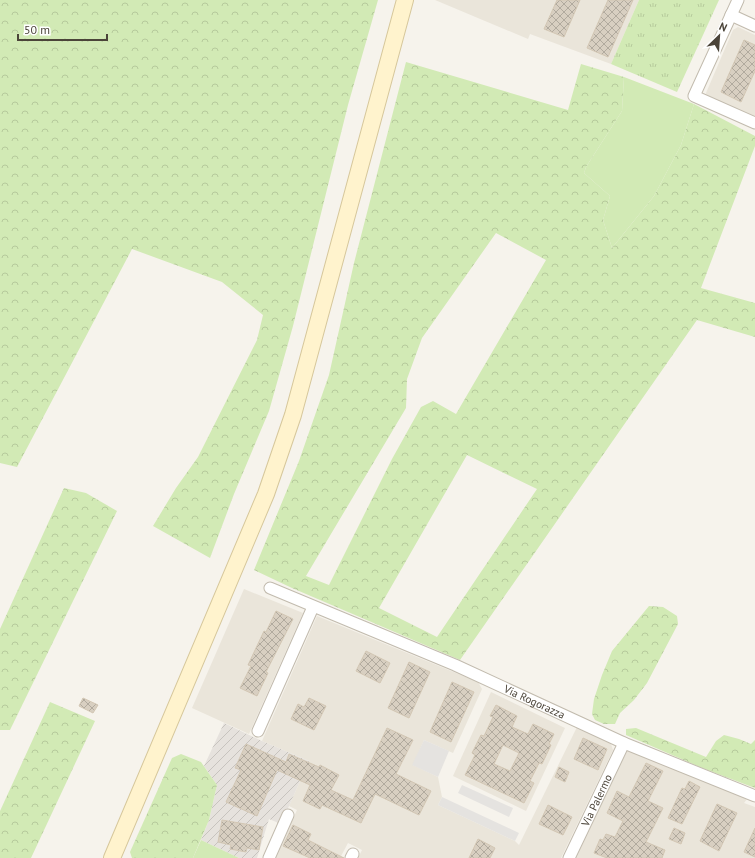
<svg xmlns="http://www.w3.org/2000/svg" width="755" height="858" font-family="'PT Sans',sans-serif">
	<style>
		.residential { fill: #eae5da }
		.industrial { fill: url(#industrial-furrows) }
		.grass { fill: #d2eab5 }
		.forest { fill: url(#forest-crowns); fill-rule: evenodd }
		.park { fill: url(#park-tufts) }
		.parking { fill: #e5e3e0 }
		.building { fill: url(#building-cross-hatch); stroke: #d3c7b4; fill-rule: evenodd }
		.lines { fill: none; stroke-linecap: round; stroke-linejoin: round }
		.street-casing { stroke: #c2bbae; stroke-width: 13 }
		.secondary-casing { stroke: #d6c79b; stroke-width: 18 }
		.street { stroke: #fff; stroke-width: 11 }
		.secondary { stroke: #fff3cd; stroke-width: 16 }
		.labels { text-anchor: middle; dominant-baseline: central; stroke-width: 3.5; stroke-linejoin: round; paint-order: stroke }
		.street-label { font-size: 11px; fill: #4b4439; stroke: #fff }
	</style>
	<defs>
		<pattern id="industrial-furrows" width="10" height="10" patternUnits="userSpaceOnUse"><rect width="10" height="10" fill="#e6e2dd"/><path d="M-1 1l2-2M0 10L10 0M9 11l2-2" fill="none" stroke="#c7c3be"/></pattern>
		<pattern id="forest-crowns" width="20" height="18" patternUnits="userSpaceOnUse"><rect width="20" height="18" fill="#d2eab5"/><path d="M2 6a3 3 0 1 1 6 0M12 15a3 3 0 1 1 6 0" fill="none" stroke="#b6ca9c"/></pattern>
		<pattern id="park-tufts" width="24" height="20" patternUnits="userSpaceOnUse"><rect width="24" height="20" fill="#d2eab5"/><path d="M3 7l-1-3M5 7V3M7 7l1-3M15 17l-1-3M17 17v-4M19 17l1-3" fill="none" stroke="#b6ca9c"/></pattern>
		<pattern id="building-cross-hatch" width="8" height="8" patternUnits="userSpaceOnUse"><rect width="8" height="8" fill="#d8cfc1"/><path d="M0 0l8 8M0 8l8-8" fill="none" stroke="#b1aa9e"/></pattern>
	</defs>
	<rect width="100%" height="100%" fill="#f6f3ec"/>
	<g class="residential">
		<polygon points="435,0 639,0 611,64 530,34 528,39"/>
		<polygon points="738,27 755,35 755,117 707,98 706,93 733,30"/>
		<polygon points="244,589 303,613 249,734 192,708"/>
		<polygon points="317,616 478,682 482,689 453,753 424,740 413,765 438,777 442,797 438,805 515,841 519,845 577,727 610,741 613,750 561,858 358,858 362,850 348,843 340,858 275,858 297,810 289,806 309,761 262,741"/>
		<polygon points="491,692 565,728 526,811 453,776"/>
		<polygon points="625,751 631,751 747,799 744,803 755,807 755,858 574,858"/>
	</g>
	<polygon class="industrial" points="224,723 262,741 309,761 281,824 269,819 257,858 239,858 201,840 209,820 217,785 204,766"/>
	<g class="grass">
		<polygon points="624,77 694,104 681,145 654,196 612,248 603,220 610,196 584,173 586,167 622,111"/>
		<polygon points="201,840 239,858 193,858"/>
	</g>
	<g class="forest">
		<polygon points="0,0 378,0 348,105 293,326 269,411 234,494 210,558 153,526 176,488 198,457 257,340 263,315 222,282 132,249 17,467 0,463"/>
		<path d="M406,62L568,110L581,64L624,77L622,111L586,167L584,173L610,196L603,220L612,248L654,196L681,145L694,104L755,136V146L701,288L755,303V337L697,320L460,660L292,588L254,570L299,461L329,375L354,263ZM496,233L546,260L456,414L433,401L421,407L392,459L329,585L306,576L406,408L407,379L422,338ZM467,455L537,489L437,637L379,608Z"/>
		<polygon points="64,488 86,493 117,511 10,730 0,730 0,629"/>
		<polygon points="649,606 663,607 677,616 678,624 647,683 634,700 620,713 615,724 604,724 595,720 592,714 594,699 602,675 612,651"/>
		<polygon points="50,702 95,721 31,858 0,858 0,811"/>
		<polygon points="636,728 706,757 716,741 724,735 739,739 751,744 755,740 755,788 702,768 626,735 626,729"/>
		<polygon points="181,754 201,762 217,785 209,820 193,858 132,858 130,852 172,758"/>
	</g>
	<polygon class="park" points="639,0 719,0 677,92 611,64"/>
	<g class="parking">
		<polygon points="424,740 449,751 438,777 412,765"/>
		<polygon points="462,785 513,808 509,817 458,793"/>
		<polygon points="442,797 519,833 515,841 438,805"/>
	</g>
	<g class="building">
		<polygon points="557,0 580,0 564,37 544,29"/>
		<polygon points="608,0 633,0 608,57 587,48"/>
		<polygon points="744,40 755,45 755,71 741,102 721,92"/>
		<polygon points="276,611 293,619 266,672 268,673 257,696 240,688 251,666 248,665 264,631 266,632"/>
		<polygon points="366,651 390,663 380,683 356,671"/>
		<polygon points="409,662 430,672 409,718 388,708"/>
		<polygon points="452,682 474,692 451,742 430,732"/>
		<polygon points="83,698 98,705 93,713 79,706"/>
		<polygon points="309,698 326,706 314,730 291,719 298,704 304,707"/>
		<path d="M496,705L517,716L512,727L528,734L533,724L554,734L549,744L551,745L542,764L539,763L530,781L534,783L524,803L465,775L475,755L472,753L481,735L484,736L493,717L490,716ZM503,745L519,753L510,771L494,764Z"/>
		<polygon points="387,728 413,740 396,774 431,791 419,815 375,794 361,823 322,805 320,809 303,801 310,785 277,770 257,816 226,802 241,770 235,768 246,744 286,762 289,754 319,767 320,765 339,775 331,790 353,800"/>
		<polygon points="583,738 607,749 598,770 574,759"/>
		<polygon points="646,763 663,771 648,801 663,808 646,842 665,850 662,858 607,858 594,853 600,839 603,840 606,834 615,837 623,821 607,813 617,791 629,797"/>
		<polygon points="559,767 569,772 565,782 555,777"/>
		<polygon points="689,781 700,787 682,824 668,818 682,788 685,789"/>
		<polygon points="717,804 737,813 719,851 700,841"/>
		<polygon points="548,805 572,817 563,835 539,824"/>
		<polygon points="222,820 263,827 259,850 247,848 246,852 230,849 231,845 218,842"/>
		<polygon points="293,825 311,834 308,840 344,858 310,858 283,846"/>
		<polygon points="674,828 685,833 681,844 669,839"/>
		<polygon points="755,828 755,857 744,852"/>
		<polygon points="478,839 495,848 490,858 469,858"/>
	</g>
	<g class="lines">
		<g class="street-casing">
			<g id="street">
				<polyline points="738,0 694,96 755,123"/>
				<polyline points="731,15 755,26"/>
				<path id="s1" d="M270,588L455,665L624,743L755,796"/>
				<polyline points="258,731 313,607"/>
				<polyline points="269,858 288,815"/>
				<polyline points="351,858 353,854"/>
				<path id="s2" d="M569,858L624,743"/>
			</g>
		</g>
		<g class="secondary-casing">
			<polyline id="secondary" points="112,858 266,494 293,415 405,0"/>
		</g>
		<use href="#street" class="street"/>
		<use href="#secondary" class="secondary"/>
	</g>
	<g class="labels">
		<g class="street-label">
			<text stroke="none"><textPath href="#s1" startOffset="288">Via Rogorazza</textPath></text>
			<text stroke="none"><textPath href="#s2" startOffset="64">Via Palermo</textPath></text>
		</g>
	</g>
	<g transform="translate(719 36) rotate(25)" stroke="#ffffff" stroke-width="3" paint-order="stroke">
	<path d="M0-3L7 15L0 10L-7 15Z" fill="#4b4439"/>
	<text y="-6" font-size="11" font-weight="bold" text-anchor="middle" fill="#4b4439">N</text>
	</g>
	<path d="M18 34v6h89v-6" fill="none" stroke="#4b4439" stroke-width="2"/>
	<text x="24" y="34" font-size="12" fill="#4b4439" stroke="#ffffff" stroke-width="3" paint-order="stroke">50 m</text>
</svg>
